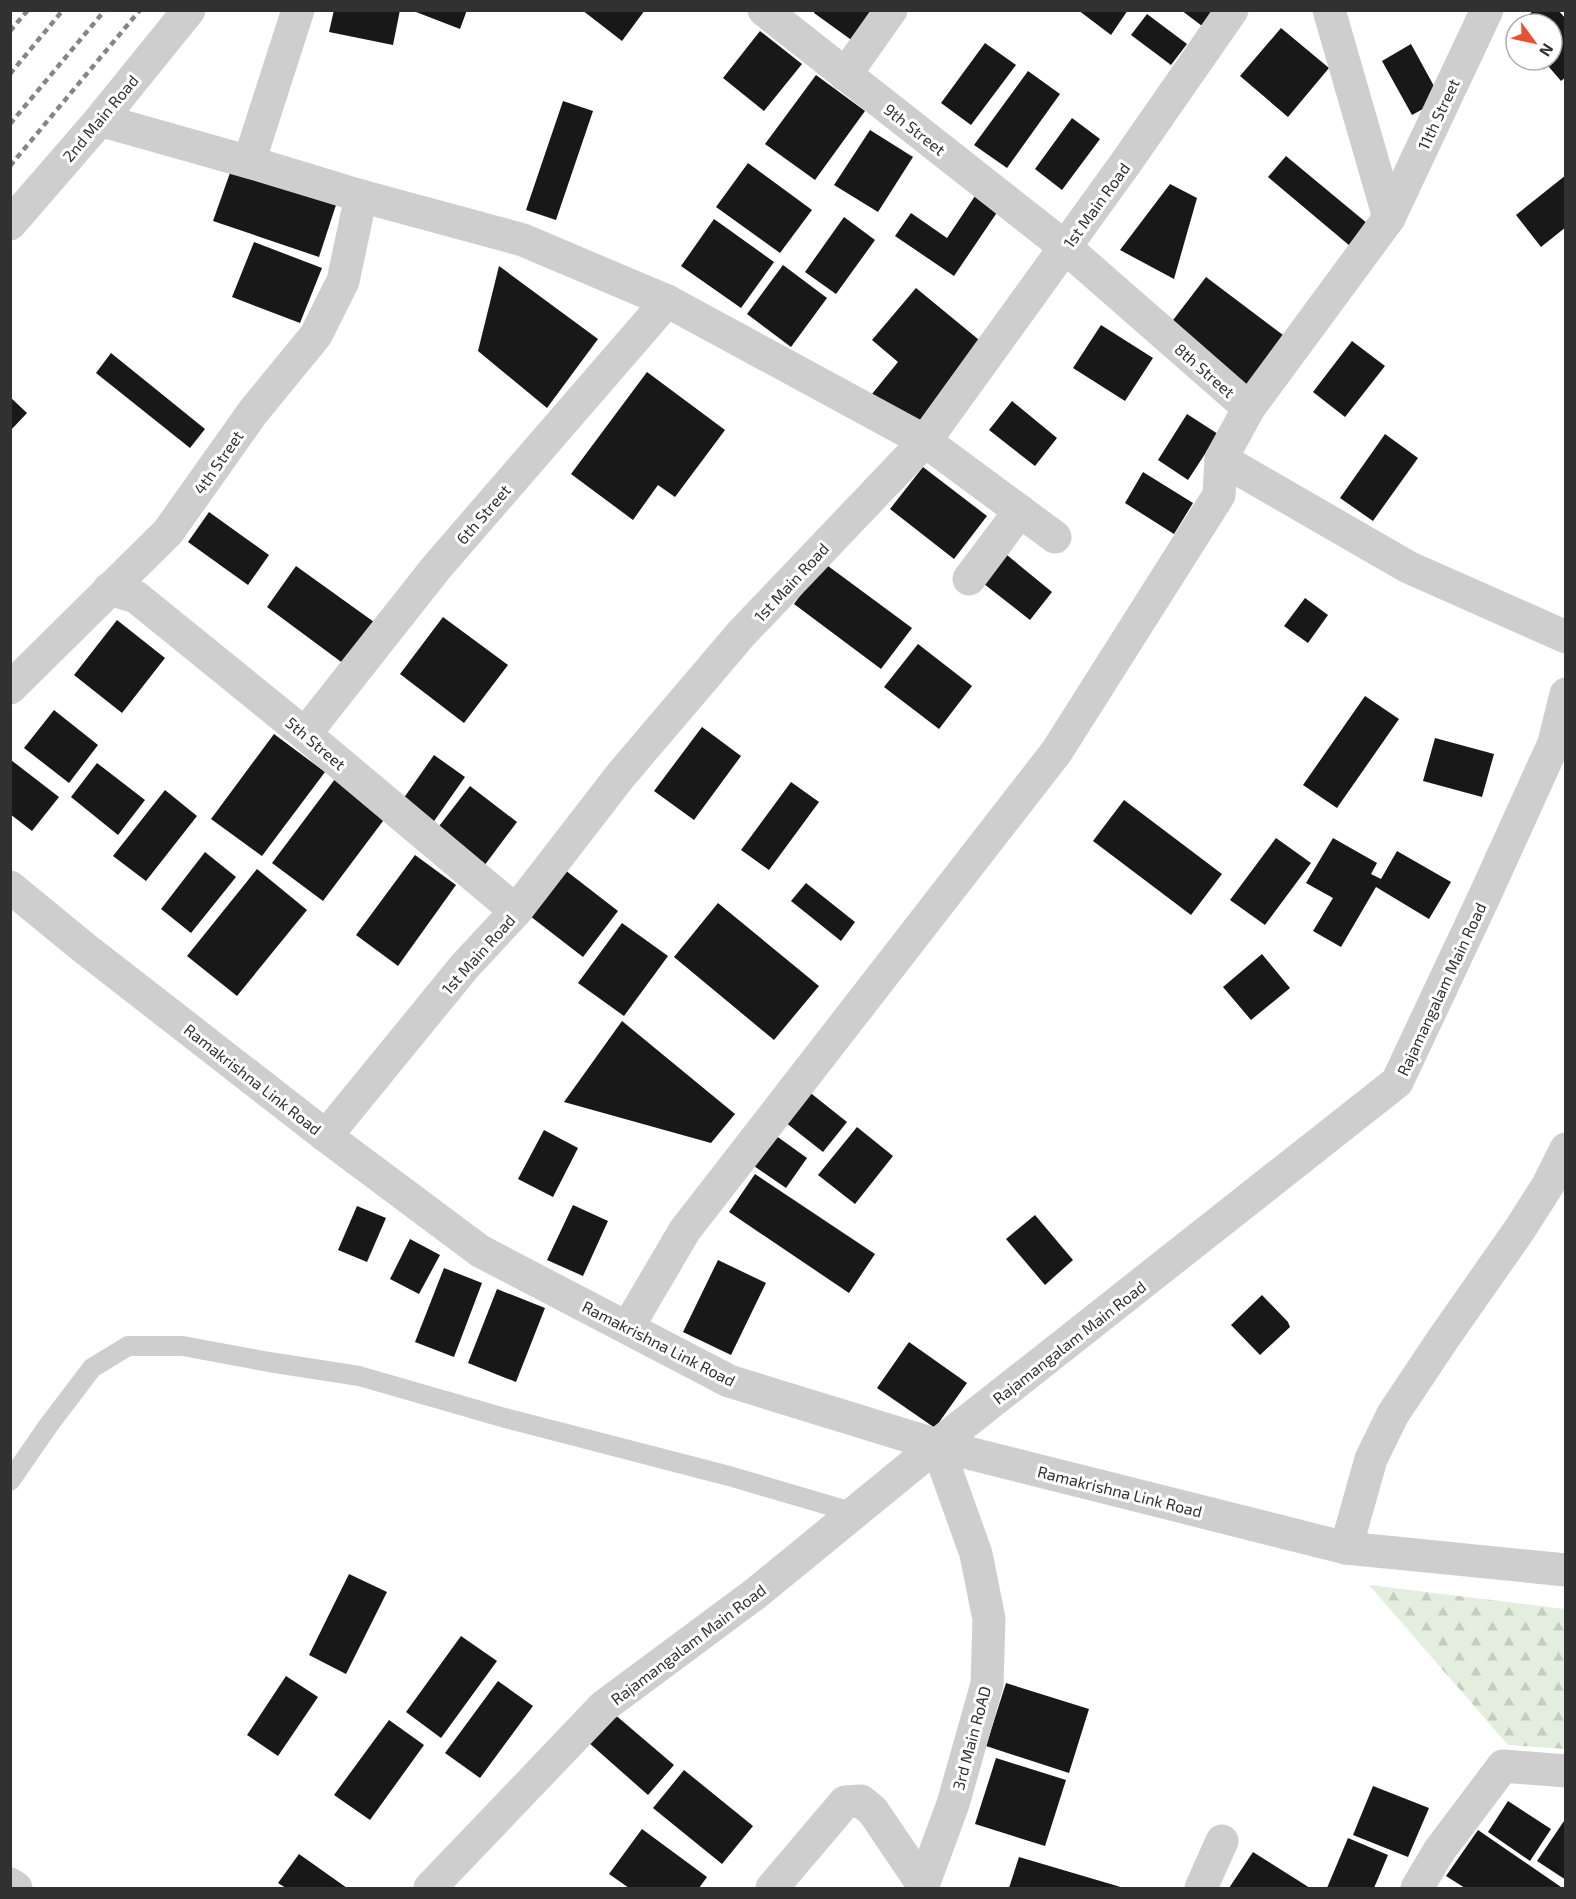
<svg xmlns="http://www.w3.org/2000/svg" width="1576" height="1899" font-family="'Exo 2',sans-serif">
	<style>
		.forest { fill: url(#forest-firs) }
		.building { fill: #181818 }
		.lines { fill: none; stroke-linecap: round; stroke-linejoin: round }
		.service { stroke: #cecece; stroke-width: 20 }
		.minor { stroke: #cecece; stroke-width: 33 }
		.tertiary { stroke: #cecece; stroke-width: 33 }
		.rail { stroke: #868686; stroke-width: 4.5; stroke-dasharray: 6 4.5; stroke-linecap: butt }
		.labels { text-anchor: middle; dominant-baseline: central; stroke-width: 6; stroke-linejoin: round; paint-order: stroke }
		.street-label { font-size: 16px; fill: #313131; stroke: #fff }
	</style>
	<defs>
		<pattern id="forest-firs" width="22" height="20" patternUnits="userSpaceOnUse" patternTransform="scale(1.5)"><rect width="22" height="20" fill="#e4eedf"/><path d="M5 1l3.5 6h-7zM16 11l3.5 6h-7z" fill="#c4cdc0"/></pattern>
	</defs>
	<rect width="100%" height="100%" fill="#fff"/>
	<polygon class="forest" points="1369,1585 1565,1609 1565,1749 1508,1745"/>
	<g class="building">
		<polygon points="334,10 400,10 393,45 329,32"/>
		<polygon points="417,10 467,10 460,29 416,12"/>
		<polygon points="582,10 645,10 622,41"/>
		<polygon points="815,10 881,10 857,44 814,13"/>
		<polygon points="1078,10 1128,10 1111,35"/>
		<polygon points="1181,10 1219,10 1206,29"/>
		<polygon points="1534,10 1558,10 1566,19 1566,77 1561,81 1543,60 1552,60 1552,24 1519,24"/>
		<polygon points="1147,14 1187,44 1171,65 1131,35"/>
		<polygon points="1281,28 1329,68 1288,117 1240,76"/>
		<polygon points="760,31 802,64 764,111 723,78"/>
		<polygon points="985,43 1016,65 971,125 941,103"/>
		<polygon points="1411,44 1441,99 1412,115 1382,61"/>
		<polygon points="1028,71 1060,94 1007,168 974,145"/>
		<polygon points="816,75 865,111 815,180 765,144"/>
		<polygon points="563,101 593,111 556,220 526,210"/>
		<polygon points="1072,118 1100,139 1062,190 1035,169"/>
		<polygon points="870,130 913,157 878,212 834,185"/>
		<polygon points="1286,156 1368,224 1350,246 1268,177"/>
		<polygon points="748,163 812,210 780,253 716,207"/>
		<polygon points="231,170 336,205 319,257 213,221"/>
		<polygon points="1566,175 1566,227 1541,247 1516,215"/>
		<polygon points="1170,184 1197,198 1174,279 1120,250"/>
		<polygon points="975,196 998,211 954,276 895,236 911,213 947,238"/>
		<polygon points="844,217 875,240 836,294 805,272"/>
		<polygon points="714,219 774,262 741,308 681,266"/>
		<polygon points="254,242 322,268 300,323 232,297"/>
		<polygon points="783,265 827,298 791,347 747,314"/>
		<polygon points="499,266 598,339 547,408 478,351"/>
		<polygon points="1206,277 1287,338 1247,390 1167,328"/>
		<polygon points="916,288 984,344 914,428 872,394 898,362 872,340"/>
		<polygon points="1101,325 1153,358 1125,401 1073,368"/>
		<polygon points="1352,341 1385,366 1345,417 1313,392"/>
		<polygon points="111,353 205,429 190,448 96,373"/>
		<polygon points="647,372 725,430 675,497 658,485 633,520 571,474"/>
		<polygon points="10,397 27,413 10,431"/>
		<polygon points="1012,401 1057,438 1035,466 989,430"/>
		<polygon points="1187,414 1218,434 1188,480 1158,460"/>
		<polygon points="1385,434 1418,458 1373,521 1340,498"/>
		<polygon points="923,467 987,516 954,559 890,509"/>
		<polygon points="1143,472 1193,503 1174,534 1125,503"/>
		<polygon points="209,512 269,555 248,585 188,542"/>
		<polygon points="1007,555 1052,592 1030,620 984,584"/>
		<polygon points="824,563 912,628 881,669 794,604"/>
		<polygon points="296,566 374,622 344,664 267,607"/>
		<polygon points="1305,598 1328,615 1308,643 1284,626"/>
		<polygon points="443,617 508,665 464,723 400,674"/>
		<polygon points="117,620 165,658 122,713 74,675"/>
		<polygon points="918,644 972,686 939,729 884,687"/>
		<polygon points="1365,696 1399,719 1337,808 1303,785"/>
		<polygon points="54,710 98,745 69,783 24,748"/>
		<polygon points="702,727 741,756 694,820 654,791"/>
		<polygon points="274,734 325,772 262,856 211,819"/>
		<polygon points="1435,738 1494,754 1482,797 1423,781"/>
		<polygon points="434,755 465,777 432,824 401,802"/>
		<polygon points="11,760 59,797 32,831 10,814"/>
		<polygon points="97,763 145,800 118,835 71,797"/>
		<polygon points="335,779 386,817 323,901 272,863"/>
		<polygon points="791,782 819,802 769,870 741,850"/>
		<polygon points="470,786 517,822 481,870 433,834"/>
		<polygon points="165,790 197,816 146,881 113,856"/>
		<polygon points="1124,800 1222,874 1191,915 1093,841"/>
		<polygon points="1276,838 1311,863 1265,925 1230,900"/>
		<polygon points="1333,838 1377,863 1371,874 1381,879 1397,851 1451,882 1429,919 1376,887 1341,947 1313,931 1333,898 1306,883"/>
		<polygon points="205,852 236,877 191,933 161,909"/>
		<polygon points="415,855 456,885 398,966 356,935"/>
		<polygon points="257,869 307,910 237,996 187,956"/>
		<polygon points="565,870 618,911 583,957 530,916"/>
		<polygon points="806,883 855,922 841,941 791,901"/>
		<polygon points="718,903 819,986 774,1040 674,957"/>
		<polygon points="622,923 668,956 624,1016 578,983"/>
		<polygon points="1262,954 1290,988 1251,1020 1223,987"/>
		<polygon points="622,1021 735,1114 711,1143 564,1102"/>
		<polygon points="808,1091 847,1122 823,1152 785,1122"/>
		<polygon points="857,1127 893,1156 855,1204 818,1175"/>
		<polygon points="544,1130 578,1148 553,1197 518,1179"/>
		<polygon points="775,1135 807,1158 786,1188 754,1166"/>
		<polygon points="755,1174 875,1254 849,1293 729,1212"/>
		<polygon points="573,1205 608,1221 583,1276 547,1260"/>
		<polygon points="357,1206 386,1218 367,1262 338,1250"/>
		<polygon points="1035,1215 1073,1260 1045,1285 1006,1239"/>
		<polygon points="410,1239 440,1255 419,1294 390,1279"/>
		<polygon points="718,1260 766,1283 731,1355 683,1332"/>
		<polygon points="444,1268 482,1283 454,1357 415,1342"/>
		<polygon points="497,1289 545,1308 516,1382 468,1363"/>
		<polygon points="1262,1295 1288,1322 1290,1327 1260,1355 1231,1325"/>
		<polygon points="909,1342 967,1383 935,1428 877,1388"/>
		<polygon points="349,1574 387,1592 346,1674 309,1655"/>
		<polygon points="461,1636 497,1661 441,1738 406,1712"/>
		<polygon points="286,1676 318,1697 278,1756 247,1735"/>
		<polygon points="498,1681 533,1706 480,1778 445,1753"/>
		<polygon points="1006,1683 1089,1709 1069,1773 986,1746"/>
		<polygon points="613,1713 674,1765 648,1795 588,1742"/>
		<polygon points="389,1720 424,1745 370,1820 334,1795"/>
		<polygon points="996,1758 1066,1780 1045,1846 975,1824"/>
		<polygon points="684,1770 753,1826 722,1864 653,1808"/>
		<polygon points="1373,1786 1429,1808 1408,1857 1353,1835"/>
		<polygon points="1508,1801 1551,1829 1530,1861 1488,1832"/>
		<polygon points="1566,1818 1566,1880 1537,1861"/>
		<polygon points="642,1829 707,1877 699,1888 629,1888 609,1874"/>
		<polygon points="1478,1830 1561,1887 1560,1888 1465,1888 1446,1876"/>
		<polygon points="1348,1838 1388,1855 1374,1888 1327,1888"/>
		<polygon points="1253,1852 1310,1888 1229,1888"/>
		<polygon points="299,1854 347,1888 286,1888 278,1883"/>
		<polygon points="1019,1857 1124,1888 1009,1888"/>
	</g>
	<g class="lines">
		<polyline class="service" points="10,1481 48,1426 92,1368 128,1346 183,1346 269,1362 359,1376 505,1418 729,1476 855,1513"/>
		<g class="minor">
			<polyline points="764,10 1065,247 1249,408 1389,218 1487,10"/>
			<polyline points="1329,10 1389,218"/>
			<polyline points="845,75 891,10"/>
			<polyline points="100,120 249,162 361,196 523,240 667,301 925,441 1055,537"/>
			<polyline points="249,162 298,10"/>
			<polyline points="10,224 100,120 189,10"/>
			<polyline points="1221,459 1408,567 1566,637"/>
			<polyline points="969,579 1020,511"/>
			<polyline points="109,589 136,597 305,734 516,911"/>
			<polyline points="10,688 168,532 253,412 316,335 343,281 361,196"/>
			<polyline points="305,734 436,568 667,301"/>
			<polyline points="10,887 83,947 326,1136 480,1251 729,1381 937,1445"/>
			<polyline points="326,1136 464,967 516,911 621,775 741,634 925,441 1125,164 1232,10"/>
			<polyline points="628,1327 685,1230 1057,751 1219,495 1221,459 1249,408"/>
			<polyline points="937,1445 1397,1082 1485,895 1554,743 1566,694"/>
			<polyline points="1346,1548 1371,1459 1393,1414 1443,1339 1520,1229 1548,1185 1566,1149"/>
			<polyline points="10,1884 16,1888"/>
			<polyline points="772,1888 845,1802 861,1801 873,1811 923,1885"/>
			<polyline points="922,1888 953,1804 987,1684 989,1619 976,1554 937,1445"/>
			<polyline points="1201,1888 1222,1841"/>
			<polyline points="1417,1888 1439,1851 1503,1766 1566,1771"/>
		</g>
		<polyline class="tertiary" points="430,1888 604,1706 755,1594 937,1445 1346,1548 1566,1570"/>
		<g class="rail">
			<polyline points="10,31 28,10"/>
			<polyline points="10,74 63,10"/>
			<polyline points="10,124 105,10"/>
			<polyline points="10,166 140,10"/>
		</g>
	</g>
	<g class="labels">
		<g class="street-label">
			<text transform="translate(1438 114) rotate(-65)">11th Street</text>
			<text transform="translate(100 118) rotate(-50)">2nd Main Road</text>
			<text transform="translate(915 129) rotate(38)">9th Street</text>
			<text transform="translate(1096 205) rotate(-54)">1st Main Road</text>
			<text transform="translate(1205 370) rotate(41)">8th Street</text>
			<text transform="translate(218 462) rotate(-55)">4th Street</text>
			<text transform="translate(483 514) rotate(-49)">6th Street</text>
			<text transform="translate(791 582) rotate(-47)">1st Main Road</text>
			<text transform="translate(316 743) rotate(40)">5th Street</text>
			<text transform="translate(478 954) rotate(-48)">1st Main Road</text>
			<text transform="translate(1441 989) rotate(-65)">Rajamangalam Main Road</text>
			<text transform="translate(253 1079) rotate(38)">Ramakrishna Link Road</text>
			<text transform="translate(1069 1342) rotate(-38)">Rajamangalam Main Road</text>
			<text transform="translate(659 1343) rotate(27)">Ramakrishna Link Road</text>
			<text transform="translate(1120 1491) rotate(14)">Ramakrishna Link Road</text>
			<text transform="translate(688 1644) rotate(-37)">Rajamangalam Main Road</text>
			<text transform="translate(971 1738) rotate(-75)">3rd Main RoAD</text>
		</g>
	</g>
	<rect width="1576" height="1899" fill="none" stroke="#313131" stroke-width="24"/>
	<g transform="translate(1534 42) rotate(123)"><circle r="28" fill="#ffffff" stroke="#adadad" stroke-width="1.5"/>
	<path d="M0-4.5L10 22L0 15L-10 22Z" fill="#e85233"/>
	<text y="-9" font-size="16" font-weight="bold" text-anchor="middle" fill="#313131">N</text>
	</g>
</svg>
